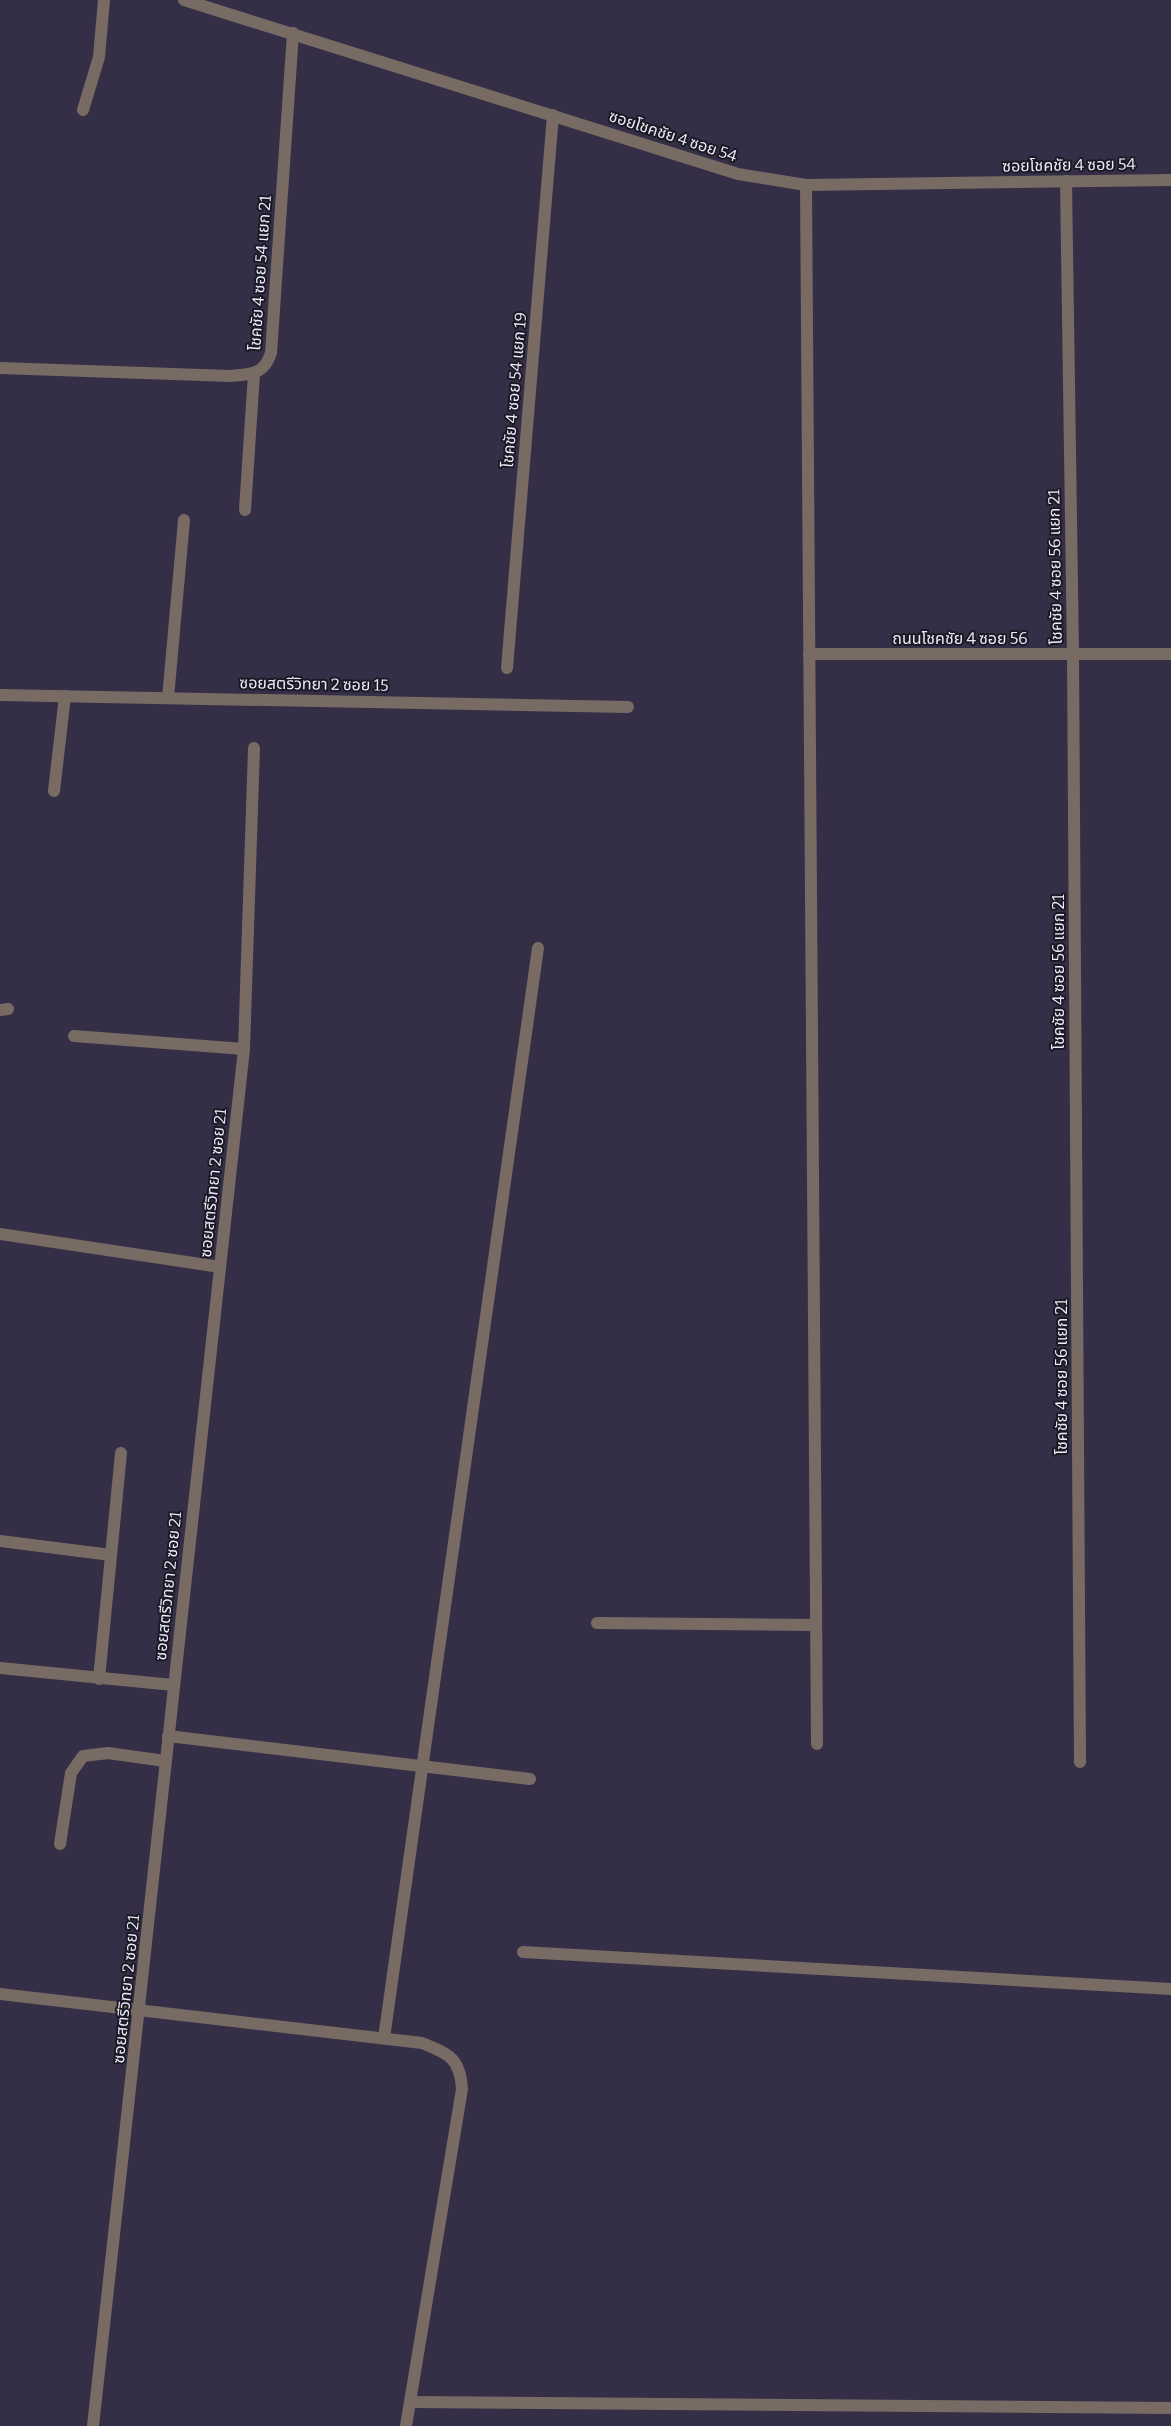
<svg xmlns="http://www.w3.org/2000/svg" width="1171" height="2426" font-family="Bitter,'Noto Sans Thai',serif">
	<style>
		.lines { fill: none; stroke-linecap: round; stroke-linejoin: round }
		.minor { stroke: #786b64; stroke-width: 12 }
		.labels { text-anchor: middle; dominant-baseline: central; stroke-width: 4; stroke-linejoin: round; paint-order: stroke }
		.street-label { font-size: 16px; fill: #edeafb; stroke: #1b1924 }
	</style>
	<rect width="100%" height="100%" fill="#342f47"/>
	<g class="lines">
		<g class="minor">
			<polyline points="184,0 738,174 806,185 1171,180"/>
			<polyline points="83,110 99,57 104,0"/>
			<polyline points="1066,181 1073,654 1080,1762"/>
			<polyline points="806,185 817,1744"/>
			<path d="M0,368L230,376C251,374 264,375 271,353L293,33"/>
			<polyline points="245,510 254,374"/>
			<polyline points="809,654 1171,654"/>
			<polyline points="507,668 553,115"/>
			<polyline points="0,695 628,707"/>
			<polyline points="168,698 184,520"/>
			<polyline points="54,791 65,696"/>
			<polyline points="0,1010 8,1009"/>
			<polyline points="74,1036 244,1049"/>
			<polyline points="0,1234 220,1267"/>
			<polyline points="0,1541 111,1555"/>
			<polyline points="597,1623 816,1625"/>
			<polyline points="0,1668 173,1685"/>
			<polyline points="99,1679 121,1453"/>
			<polyline points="168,1736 530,1779"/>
			<polyline points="60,1844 71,1773 83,1756 108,1753 165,1761"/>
			<polyline points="523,1952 1171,1989"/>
			<path d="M0,1994L422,2043C449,2054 460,2058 462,2089L406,2426"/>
			<polyline points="384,2038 538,948"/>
			<polyline points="410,2402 1171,2408"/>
			<polyline points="93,2426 244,1049 254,748"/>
		</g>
	</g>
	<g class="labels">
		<g class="street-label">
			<text transform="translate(673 136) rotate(18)">ซอยโชคชัย 4 ซอย 54</text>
			<text transform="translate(1069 165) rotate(-1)">ซอยโชคชัย 4 ซอย 54</text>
			<text transform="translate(260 273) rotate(-86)">โชคชัย 4 ซอย 54 แยก 21</text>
			<text transform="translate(514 390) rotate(-85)">โชคชัย 4 ซอย 54 แยก 19</text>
			<text transform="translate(1055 567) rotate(-91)">โชคชัย 4 ซอย 56 แยก 21</text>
			<text x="960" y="638">ถนนโชคชัย 4 ซอย 56</text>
			<text transform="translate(314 684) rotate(1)">ซอยสตรีวิทยา 2 ซอย 15</text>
			<text transform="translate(1058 972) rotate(-90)">โชคชัย 4 ซอย 56 แยก 21</text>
			<text transform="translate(213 1183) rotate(-84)">ซอยสตรีวิทยา 2 ซอย 21</text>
			<text transform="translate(1061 1377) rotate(-90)">โชคชัย 4 ซอย 56 แยก 21</text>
			<text transform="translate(168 1586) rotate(-84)">ซอยสตรีวิทยา 2 ซอย 21</text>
			<text transform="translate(126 1989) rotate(-84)">ซอยสตรีวิทยา 2 ซอย 21</text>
		</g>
	</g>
</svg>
